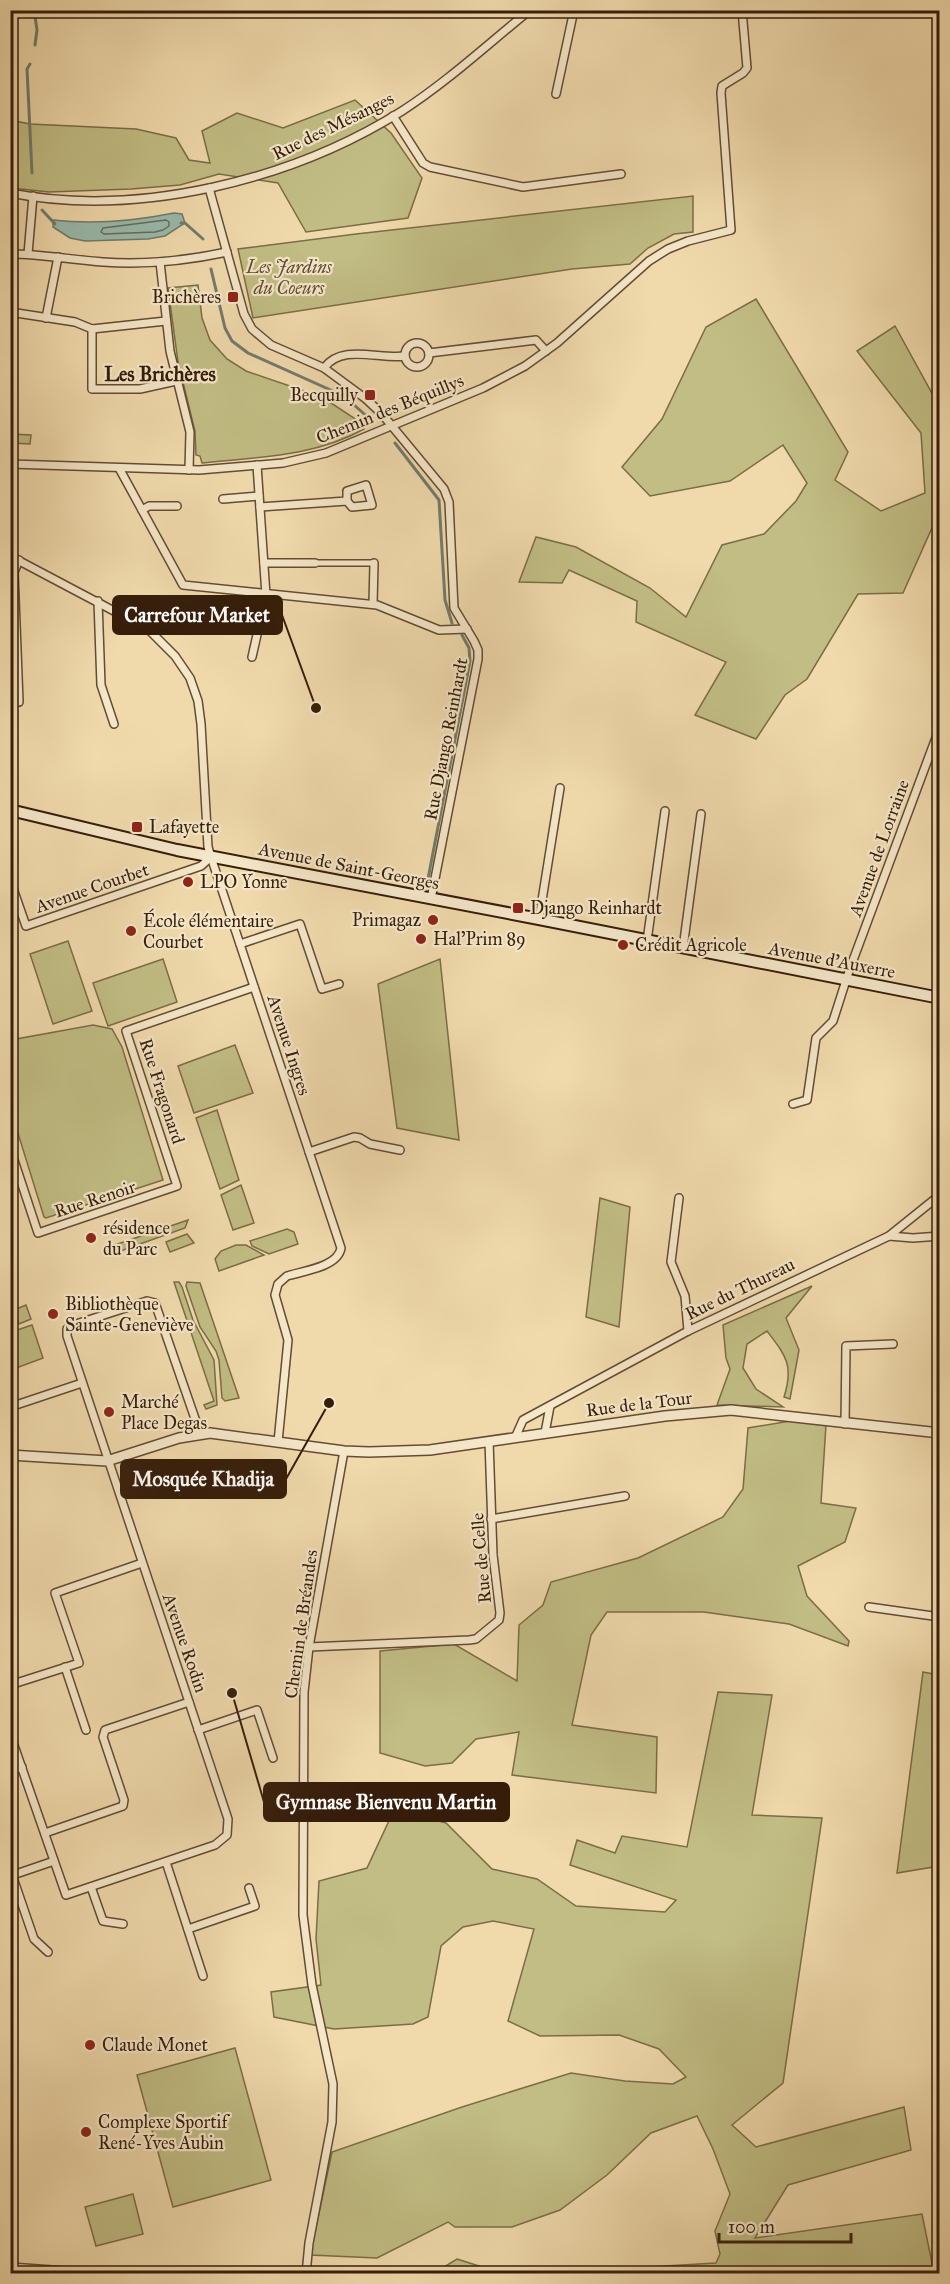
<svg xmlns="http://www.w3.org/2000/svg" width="950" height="2284" font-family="'IM FELL Great Primer',serif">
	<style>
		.green { fill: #c1bd84; stroke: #7b6d47; stroke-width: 1.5 }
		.water { fill: #9abaad; stroke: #727b6c; stroke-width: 1.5 }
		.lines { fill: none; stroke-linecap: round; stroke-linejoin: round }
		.shore { stroke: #686c5c; stroke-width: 1.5 }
		.stream { stroke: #727b6c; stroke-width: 3 }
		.pedestrian-casing { stroke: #644c32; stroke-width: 8 }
		.minor-casing { stroke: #644c32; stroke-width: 10 }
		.tertiary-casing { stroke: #644c32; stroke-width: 12 }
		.secondary-casing { stroke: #351d0a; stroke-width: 14 }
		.pedestrian { stroke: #f5e7c9; stroke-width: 5 }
		.minor { stroke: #f5e7c9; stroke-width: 7 }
		.tertiary { stroke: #f5e7c9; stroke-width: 9 }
		.secondary { stroke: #f5e7c9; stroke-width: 10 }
		.poi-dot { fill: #8f2418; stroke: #f5e7c9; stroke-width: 2 }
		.labels { text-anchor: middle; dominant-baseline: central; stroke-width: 4.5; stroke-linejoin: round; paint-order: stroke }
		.street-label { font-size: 18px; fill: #351d0a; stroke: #f5e7c9 }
		.park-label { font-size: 18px; font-style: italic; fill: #5f4d2f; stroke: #f5e7c9 }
		.poi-label { font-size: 18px; fill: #351d0a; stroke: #f5e7c9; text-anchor: start }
		.neighbourhood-label { font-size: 20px; font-weight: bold; fill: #351d0a; stroke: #f5e7c9 }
		.leader { fill: none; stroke: #351d0a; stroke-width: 2 }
		.callout-dot { fill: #351d0a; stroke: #f5e7c9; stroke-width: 2 }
		.callout { fill: #351d0a; stroke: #351d0a; stroke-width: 2 }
		.callout-label { font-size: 20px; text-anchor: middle; font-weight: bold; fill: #fff }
	</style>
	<rect width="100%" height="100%" fill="#f0daac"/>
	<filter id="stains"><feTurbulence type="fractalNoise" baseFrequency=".00333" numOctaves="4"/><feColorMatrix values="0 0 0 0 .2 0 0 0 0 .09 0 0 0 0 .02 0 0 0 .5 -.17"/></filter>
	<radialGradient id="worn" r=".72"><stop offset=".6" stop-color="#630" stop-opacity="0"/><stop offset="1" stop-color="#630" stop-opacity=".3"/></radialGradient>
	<g class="green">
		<polygon points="355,100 391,133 422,178 408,218 306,232 278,183 219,174 180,185 131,189 49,192 11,188 11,174 15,167 11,166 10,120 30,124 136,129 176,138 189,160 210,163 202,131 237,113 283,128"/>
		<polygon points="693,196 693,232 674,234 648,248 630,264 572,269 253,318 238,249 356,234"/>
		<path d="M198,285L202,318L210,340L227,359L246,371L322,397L360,422L364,429C314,457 257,457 202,463L200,456L196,455L195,431L178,362L168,288Z"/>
		<polygon points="756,299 848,452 835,480 881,511 925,493 921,433 857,351 895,326 940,408 939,512 903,593 858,594 807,679 785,695 756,739 695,715 726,662 636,622 637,601 569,570 562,583 519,582 536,537 576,547 650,588 686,617 722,545 764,534 796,501 807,483 783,445 730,481 650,496 622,467 662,419 706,327"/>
		<polygon points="11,434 31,435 30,444 11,443"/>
		<polygon points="68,941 92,1011 53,1024 30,954"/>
		<polygon points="163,959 177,1002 108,1026 93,983"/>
		<polygon points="440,959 459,1140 397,1128 378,984"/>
		<polygon points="93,1025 112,1029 122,1047 163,1180 46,1218 44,1217 11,1111 11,1040"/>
		<polygon points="235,1045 253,1093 194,1113 178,1066"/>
		<polygon points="217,1110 239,1180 220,1189 196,1118"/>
		<polygon points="241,1185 254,1223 233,1230 221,1195"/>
		<polygon points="600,1198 630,1207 619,1327 586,1317"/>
		<polygon points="188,1220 185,1228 112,1254 109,1247"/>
		<polygon points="287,1229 294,1232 298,1244 269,1254 252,1246 250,1241"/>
		<polygon points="187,1234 194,1243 170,1252 166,1242"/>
		<polygon points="236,1245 246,1245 264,1255 219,1271 215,1259 221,1251"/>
		<polygon points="174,1282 179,1282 182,1287 193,1320 214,1360 217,1405 206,1409 204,1405 214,1401"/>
		<polygon points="187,1282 200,1283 239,1398 225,1401 222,1398 219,1360 216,1351 200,1327 186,1286"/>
		<path d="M812,1286L786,1318L799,1350L790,1399L784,1397C794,1365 786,1356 767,1331L747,1344L743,1368L756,1389L783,1407L717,1405L730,1369L726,1358L723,1325Z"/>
		<polygon points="26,1305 31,1319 19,1324 14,1310"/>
		<polygon points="32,1325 43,1358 11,1370 11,1332"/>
		<polygon points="796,1420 826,1425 821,1503 856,1508 845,1542 798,1566 807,1596 849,1641 848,1646 789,1624 704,1612 607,1612 591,1635 572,1725 657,1737 656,1793 512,1775 519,1732 476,1739 452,1763 425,1766 380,1753 380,1651 454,1644 517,1681 519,1625 543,1605 551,1582 638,1558 723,1517 743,1489 748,1428"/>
		<polygon points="923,1672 939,1675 939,1866 897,1873"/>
		<polygon points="718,1692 772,1695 752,1815 822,1818 783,2083 732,2125 756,2147 904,2107 911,2150 788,2185 755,2238 922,2214 934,2273 594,2273 595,2270 716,2263 720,2254 715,2231 730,2194 713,2149 697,2116 651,2133 607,2175 560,2210 512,2227 455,2227 448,2222 377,2258 310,2255 332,2152 462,2107 571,2073 625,2081 673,2084 686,2077 659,2049 619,2035 540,2036 508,2021 534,1929 493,1921 463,1927 441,1946 428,2017 413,2024 334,2029 274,2017 271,1992 321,1985 316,1939 319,1881 367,1868 394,1810 446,1823 492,1869 537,1879 576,1906 665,1912 676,1900 570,1865 577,1840 615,1853 622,1836 687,1847"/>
		<polygon points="235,2048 271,2180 173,2207 137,2075"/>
		<polygon points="133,2194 143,2234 96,2246 85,2207"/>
		<polygon points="457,2259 501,2273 434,2273"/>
	</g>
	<path class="water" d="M174,213L182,214L185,223L165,236L148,239L85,241L70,238L53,227V220C94,225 134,221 174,213Z"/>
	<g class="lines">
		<polygon class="shore" points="166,220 169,222 169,226 163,230 155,232 104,234 101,232 103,228"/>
		<g class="stream">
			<polyline points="34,10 37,30 35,45"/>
			<polyline points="30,64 27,69 32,173"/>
			<polyline points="42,210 55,224"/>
			<polyline points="181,223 185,223 203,239"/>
			<polyline points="211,269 225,328 232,341 248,353 344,396 371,420"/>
			<polyline points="395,443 439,500 445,600 452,623"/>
			<polyline points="423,886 427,884 470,661 469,648 462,635"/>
		</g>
		<g class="pedestrian-casing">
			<polyline id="pedestrian" points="315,563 374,563"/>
		</g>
		<g class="minor-casing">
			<g id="minor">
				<polyline points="556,94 574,10"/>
				<polyline points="393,116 423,163 430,167 523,187 621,174"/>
				<polyline points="209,188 244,314 252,329 271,345 324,368 366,399 382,414 444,489 449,502 454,608 474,641 478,650 478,659 431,899"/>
				<path d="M10,193C139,218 292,180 402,111C447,82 488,44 530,10"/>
				<path d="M10,254C42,254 72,260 103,262C145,265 185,261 227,252"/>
				<polyline points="28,254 33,196"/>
				<polyline points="160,262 170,351 190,432 189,470"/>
				<polyline points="10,312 75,322 92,329"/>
				<polyline points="46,318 58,257"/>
				<polyline points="92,329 92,389 140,389 176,381"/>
				<polyline points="92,329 166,321"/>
				<circle cx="417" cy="355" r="12"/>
				<polyline points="429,353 536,340 546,351"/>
				<path d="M324,368C342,343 380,360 405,356"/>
				<polyline points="10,464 199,470 283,463 326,453 483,388 525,366 557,343 649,261 668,249 688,241 731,230 721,93 722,86 743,73 747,68 742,10"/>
				<polyline points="119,468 183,585 377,605 439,630 467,629"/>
				<polyline points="223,499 259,496"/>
				<polyline points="260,507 347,501 352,507 372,505 366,485 347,491 347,501"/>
				<polyline points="142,510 149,506 177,506"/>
				<path d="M10,556L148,629L175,656L190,678L198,701L201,724L208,847L211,857L341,1248C338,1267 303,1271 287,1276L278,1284L275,1295L288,1340L278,1442"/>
				<polyline points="264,563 315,563"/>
				<polyline points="98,601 101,685 114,724"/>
				<polyline points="373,604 374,563"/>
				<polyline points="252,657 266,595 257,465"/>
				<polyline points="19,702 14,572 19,560"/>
				<polyline points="10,880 26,926 201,866 211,857"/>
				<polyline points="539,919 560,788"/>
				<polyline points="647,941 665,811"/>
				<polyline points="240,944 300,924 322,989 339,984"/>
				<polyline points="683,948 701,814"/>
				<polyline points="793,1104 807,1100 816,1038 833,1021 849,971 940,727"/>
				<polyline points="10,1148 38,1233 177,1186 126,1031 254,987"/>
				<polyline points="309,1152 354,1137 360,1138 370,1144 400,1150"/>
				<polyline points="679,1198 671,1262 685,1296 688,1331"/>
				<polyline points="889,1236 913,1238 940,1236"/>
				<polyline points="10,1407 82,1383"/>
				<polyline points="845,1424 846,1346 893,1344"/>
				<polyline points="545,1433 550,1406"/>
				<polyline points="515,1438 523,1420 688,1331 889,1236 940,1195"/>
				<polyline points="491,1519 625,1496"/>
				<polyline points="869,1607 940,1617"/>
				<polyline points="309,1647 469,1640 476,1639 499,1620 500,1613 493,1555 489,1441"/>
				<polyline points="65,1667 86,1730"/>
				<polyline points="10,1685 79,1663 55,1593 142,1563"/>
				<polyline points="198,1730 257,1710 273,1758"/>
				<polyline points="10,1734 66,1895 215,1845 227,1835 228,1819 67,1336 67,1329 73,1325 147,1301 155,1303 200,1433"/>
				<polyline points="10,1771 22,1767"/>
				<polyline points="45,1833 123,1806 124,1800 103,1737 105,1730 189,1702"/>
				<polyline points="166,1862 203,1976"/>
				<polyline points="10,1869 34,1939 48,1952"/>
				<polyline points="13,1875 54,1861"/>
				<polyline points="91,1887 103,1921 123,1924"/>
				<polyline points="188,1929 255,1906 249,1888"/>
				<polyline points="10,2267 109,2274"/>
				<polyline points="306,2274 309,2243 332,2122 333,2084 312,1985 303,1915 304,1692 309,1647 344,1451"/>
			</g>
		</g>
		<g class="tertiary-casing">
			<polyline id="tertiary" points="10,1455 107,1461 179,1438 210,1433 344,1451 369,1452 430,1450 665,1416 731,1410 940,1433"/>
		</g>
		<g class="secondary-casing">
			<polyline id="secondary" points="10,810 177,850 539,919 940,998"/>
		</g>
		<use href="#pedestrian" class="pedestrian"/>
		<use href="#minor" class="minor"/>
		<use href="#tertiary" class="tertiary"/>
		<use href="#secondary" class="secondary"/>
	</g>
	<g class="poi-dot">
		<rect x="227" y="291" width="12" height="12" rx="3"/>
		<rect x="364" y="389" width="12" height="12" rx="3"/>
		<rect x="131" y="821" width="12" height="12" rx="3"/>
		<circle cx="188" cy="882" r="6"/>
		<rect x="512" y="902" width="12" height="12" rx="3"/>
		<circle cx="433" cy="920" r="6"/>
		<circle cx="131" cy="931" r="6"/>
		<circle cx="421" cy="939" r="6"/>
		<circle cx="623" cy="945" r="6"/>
		<circle cx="91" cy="1238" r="6"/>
		<circle cx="53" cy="1314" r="6"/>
		<circle cx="109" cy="1412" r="6"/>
		<circle cx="90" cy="2045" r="6"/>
		<circle cx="86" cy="2132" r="6"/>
	</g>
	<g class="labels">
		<g class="street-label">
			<text transform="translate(333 126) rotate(-26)">Rue des Mésanges</text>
			<text transform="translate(390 409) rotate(-22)">Chemin des Béquillys</text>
			<text transform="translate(446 739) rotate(-79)">Rue Django Reinhardt</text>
			<text transform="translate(879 848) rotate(-70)">Avenue de Lorraine</text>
			<text transform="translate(349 866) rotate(11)">Avenue de Saint-Georges</text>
			<text transform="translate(92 888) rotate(-19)">Avenue Courbet</text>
			<text transform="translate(832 960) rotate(11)">Avenue d'Auxerre</text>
			<text transform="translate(289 1045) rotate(72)">Avenue Ingres</text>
			<text transform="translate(162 1091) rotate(72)">Rue Fragonard</text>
			<text transform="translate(95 1199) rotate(-18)">Rue Renoir</text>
			<text transform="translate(740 1289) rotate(-26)">Rue du Thureau</text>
			<text transform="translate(639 1404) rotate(-7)">Rue de la Tour</text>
			<text transform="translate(481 1558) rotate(-95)">Rue de Celle</text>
			<text transform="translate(301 1624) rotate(-82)">Chemin de Bréandes</text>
			<text transform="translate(185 1643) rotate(71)">Avenue Rodin</text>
		</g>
		<g class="park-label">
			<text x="289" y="267">Les Jardins<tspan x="289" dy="21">du Coeurs</tspan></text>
		</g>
		<g class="poi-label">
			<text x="221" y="297" text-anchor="end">Brichères</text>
			<text x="358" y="395" text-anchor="end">Becquilly</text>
			<text x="149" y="827">Lafayette</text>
			<text x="200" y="882">LPO Yonne</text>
			<text x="530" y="908">Django Reinhardt</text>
			<text x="421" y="920" text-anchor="end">Primagaz</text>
			<text x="143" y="921">École élémentaire<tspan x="143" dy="21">Courbet</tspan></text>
			<text x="433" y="939">Hal'Prim 89</text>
			<text x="635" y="945">Crédit Agricole</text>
			<text x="103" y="1228">résidence<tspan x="103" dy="21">du Parc</tspan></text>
			<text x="65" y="1304">Bibliothèque<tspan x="65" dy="21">Sainte-Geneviève</tspan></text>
			<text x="121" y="1402">Marché<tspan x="121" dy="21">Place Degas</tspan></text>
			<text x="102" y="2045">Claude Monet</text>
			<text x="98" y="2122">Complexe Sportif<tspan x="98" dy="21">René-Yves Aubin</tspan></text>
		</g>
		<g class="neighbourhood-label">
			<text x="160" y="374">Les Brichères</text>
		</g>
	</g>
	<path class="leader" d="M316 708L282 615M329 1403L286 1479M232 1693L264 1802"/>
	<g class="callout-dot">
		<circle cx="316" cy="708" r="6"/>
		<circle cx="329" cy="1403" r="6"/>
		<circle cx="232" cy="1693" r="6"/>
	</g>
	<g class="callout">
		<rect x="113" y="596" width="169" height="38" rx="6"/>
		<rect x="121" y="1460" width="165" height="38" rx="6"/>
		<rect x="264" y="1783" width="245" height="38" rx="6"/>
	</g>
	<g class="callout-label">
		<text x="197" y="622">Carrefour Market</text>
		<text x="203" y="1486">Mosquée Khadija</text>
		<text x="386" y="1809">Gymnase Bienvenu Martin</text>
	</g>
	<rect width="950" height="2284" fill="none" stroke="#f0daac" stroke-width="36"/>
	<rect x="12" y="12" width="926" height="2260" fill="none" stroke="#351d0a" stroke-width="3"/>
	<rect x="18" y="18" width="914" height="2248" fill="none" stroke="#351d0a" stroke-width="1.5"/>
	<path d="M719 2233v9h132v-9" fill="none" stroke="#351d0a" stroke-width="3"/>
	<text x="728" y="2233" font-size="18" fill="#351d0a" stroke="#f5e7c9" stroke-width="4.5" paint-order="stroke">100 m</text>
	<rect width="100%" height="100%" filter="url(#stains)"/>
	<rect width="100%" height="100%" fill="url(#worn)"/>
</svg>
